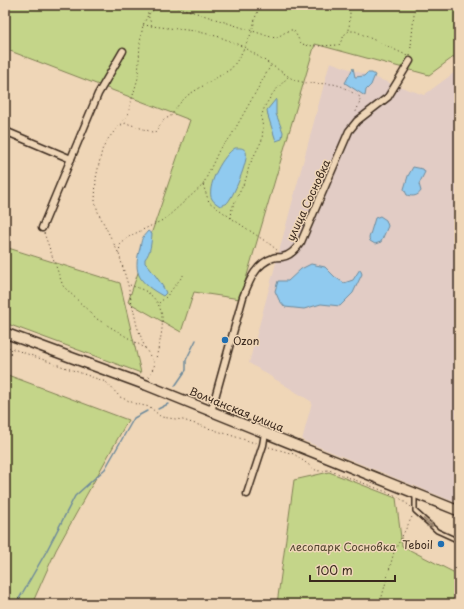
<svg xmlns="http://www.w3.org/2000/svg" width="464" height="609" font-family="'Playpen Sans',sans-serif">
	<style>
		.built { fill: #e2ccc5 }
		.green { fill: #c4d589; stroke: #808054 }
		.water { fill: #90caef; stroke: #6e8a9b }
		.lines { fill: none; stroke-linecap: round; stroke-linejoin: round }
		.stream { stroke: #6e8a9b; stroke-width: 1.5 }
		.service-casing { stroke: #3b2a1e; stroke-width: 6 }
		.minor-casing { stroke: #3b2a1e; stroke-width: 9 }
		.primary-casing { stroke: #3b2a1e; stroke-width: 12 }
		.path { stroke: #3b2a1e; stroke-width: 1; stroke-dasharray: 1 3; stroke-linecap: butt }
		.service { stroke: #efd6b7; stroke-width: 3 }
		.minor { stroke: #efd6b7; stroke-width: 6 }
		.primary { stroke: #efd6b7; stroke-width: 9 }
		.oneway { stroke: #95806a }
		.poi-dot { fill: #1f6fb2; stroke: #efd6b7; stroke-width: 1.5 }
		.labels { text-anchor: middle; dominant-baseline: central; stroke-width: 3; stroke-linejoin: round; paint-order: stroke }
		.street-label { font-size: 11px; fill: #3b2a1e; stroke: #efd6b7 }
		.poi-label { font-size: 11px; fill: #3b2a1e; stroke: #efd6b7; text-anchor: start }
		.park-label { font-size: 11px; fill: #50442e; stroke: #efd6b7 }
	</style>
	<rect width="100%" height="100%" fill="#efd6b7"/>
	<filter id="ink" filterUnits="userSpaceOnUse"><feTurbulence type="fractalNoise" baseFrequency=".025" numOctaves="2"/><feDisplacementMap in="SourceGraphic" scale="8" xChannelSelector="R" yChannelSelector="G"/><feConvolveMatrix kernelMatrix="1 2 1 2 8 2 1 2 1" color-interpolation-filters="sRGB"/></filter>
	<g filter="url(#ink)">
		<polygon class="built" points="330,62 424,95 459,69 459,504 302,440 312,402 249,363"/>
		<g class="green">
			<polygon points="5,5 459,5 459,53 429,75 315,44 240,299 194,292 181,332 128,302 190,120 5,49"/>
			<polygon points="5,247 120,283 141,373 5,323"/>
			<polygon points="5,374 128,420 56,550 32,604 5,604"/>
			<polygon points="329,472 396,498 402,546 459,575 459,604 277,604 294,480"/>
		</g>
		<g class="water">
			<polygon points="353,68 355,77 364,76 367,73 372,73 375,75 371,85 366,90 365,96 345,83"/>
			<polygon points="276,99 276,114 283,132 282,139 276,141 268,116 267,110"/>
			<path d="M235,148C239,148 244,147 246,152C249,159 233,199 226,204C225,204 220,206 220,206C216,203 213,202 211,197C208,183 223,155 235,148Z"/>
			<path d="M413,167L423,169L425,172L419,184L421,191C418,196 413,197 407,195L404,189L408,176Z"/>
			<polygon points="380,216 386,220 388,226 381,242 375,244 370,241 369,238 375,218"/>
			<path d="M148,231L152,234C151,243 151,252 145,259V263C151,269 163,285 166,293L163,296C140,283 132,274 140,248C142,238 141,239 148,231Z"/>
			<polygon points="311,264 325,267 335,277 344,283 353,280 360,269 362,274 353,293 340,306 321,304 304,309 285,307 279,300 275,291 278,281 288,281 301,269"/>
		</g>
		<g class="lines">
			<g class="stream">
				<polyline points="175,386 186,370 186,360 196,340"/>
				<polyline points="158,409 168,404"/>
				<polyline points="16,604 46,552 75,496 105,469 134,418 147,411"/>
			</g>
			<g class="service-casing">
				<polyline id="service" points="415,494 415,511 437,531 459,541"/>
			</g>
			<g class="minor-casing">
				<g id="minor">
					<polyline points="5,131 71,159"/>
					<polyline points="42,228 98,94 123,51"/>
					<path d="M211,412L243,297C249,282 255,264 273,258C275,257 279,257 282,257C291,256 297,248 301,242L349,131L357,121L388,97L410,61"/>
					<polyline points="247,494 263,445 265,433"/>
				</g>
			</g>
			<g class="primary-casing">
				<polyline id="primary" points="5,333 146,385 459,511"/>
			</g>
			<g class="path">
				<polyline points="149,5 148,15 152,26"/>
				<polyline points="348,5 350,13 349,30"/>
				<polyline points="143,25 195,31 220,37 244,47 294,80 306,83 333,84 341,86 360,97 360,102 355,114"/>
				<polyline points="410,56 415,5"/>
				<polyline points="121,125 126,123 155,133 164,119 170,117 179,104 188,95 231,69 239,58 252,32 256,15 262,5"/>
				<polyline points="203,185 209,202 231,218 271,245 278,251"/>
				<polyline points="231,218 232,208 246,179 249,166 262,140 263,128 261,117 265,106 273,93 288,77"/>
				<polyline points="44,233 63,286 97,319 145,348 155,364 149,377"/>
				<polyline points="119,253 120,245 130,236 165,219 203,185 220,148 230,138 271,65"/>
				<path d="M130,285C135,287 142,289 147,292C172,310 160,338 155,363"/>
				<polyline points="159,303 166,297 185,273"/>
				<polyline points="5,346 106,382 120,397 136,404 150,407 161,417 183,420 258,444"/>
				<path d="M145,348L137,326L128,285L119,254L98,212L95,201L96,178L102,150L108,139L127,116L138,78L140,43L143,25L148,15L159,5L175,6L271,37L276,38L289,30H293C296,33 299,41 301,43C307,48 331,45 339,45L345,34L349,31H355L406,55L407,57"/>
				<polyline points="269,447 294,454 317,471 329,470 397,496 411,507"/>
				<polyline points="380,604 394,552 413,515"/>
			</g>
			<use href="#service" class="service"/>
			<use href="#minor" class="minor"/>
			<use href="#primary" class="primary"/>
		</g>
		<defs><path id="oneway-shaft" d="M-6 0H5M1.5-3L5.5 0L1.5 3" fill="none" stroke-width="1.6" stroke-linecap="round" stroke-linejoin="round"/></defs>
		<use class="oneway" href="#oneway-shaft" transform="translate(428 523) rotate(43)"/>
	</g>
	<g class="poi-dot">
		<circle cx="225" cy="340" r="4"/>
		<circle cx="441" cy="544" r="4"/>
	</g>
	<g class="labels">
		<g class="street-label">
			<text transform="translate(308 200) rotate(-65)">улица Сосновка</text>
			<text transform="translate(237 409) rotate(22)">Волчанская улица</text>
		</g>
		<g class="poi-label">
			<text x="233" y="340">Ozon</text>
			<text x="433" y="544" text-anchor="end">Teboil</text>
		</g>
		<g class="park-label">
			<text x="343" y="546">лесопарк Сосновка</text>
		</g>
	</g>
	<rect width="464" height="609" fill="none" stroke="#efd6b7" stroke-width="20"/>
	<rect x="10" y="10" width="444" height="589" fill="none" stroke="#3b2a1e" stroke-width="1.5" filter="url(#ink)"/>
	<path d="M310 575v6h85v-6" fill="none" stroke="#3b2a1e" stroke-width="2"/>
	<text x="316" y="575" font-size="12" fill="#3b2a1e" stroke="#efd6b7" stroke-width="3" paint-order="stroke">100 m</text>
</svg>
